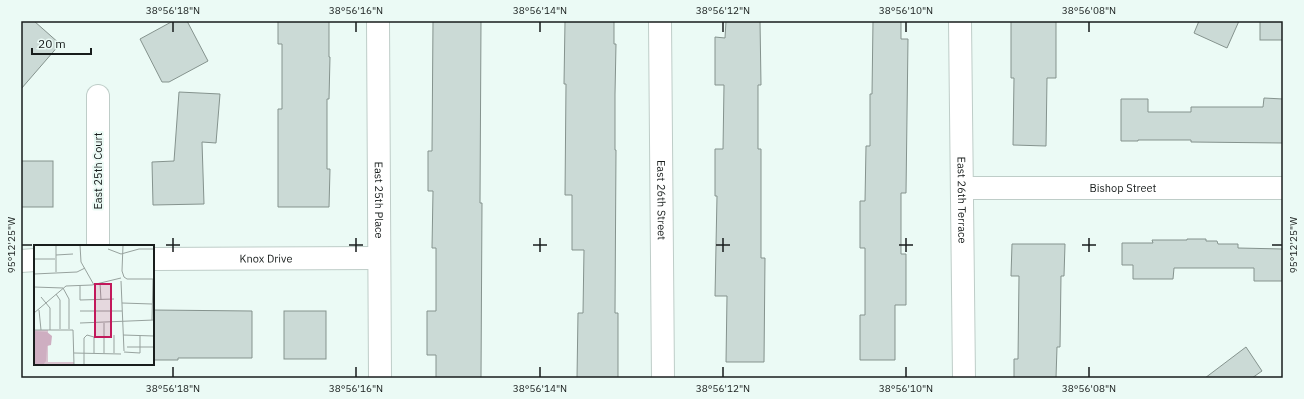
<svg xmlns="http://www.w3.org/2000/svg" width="1304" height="399" font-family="'IBM Plex Sans',sans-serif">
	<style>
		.building { fill: #cbdad6; stroke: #85938e }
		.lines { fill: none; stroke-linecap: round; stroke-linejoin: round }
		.street-casing { stroke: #becdc8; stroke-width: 24 }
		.street { stroke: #fff; stroke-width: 22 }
		.ticks { fill: none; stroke: #181d1c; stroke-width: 1.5 }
		.labels { text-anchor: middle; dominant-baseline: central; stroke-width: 4; stroke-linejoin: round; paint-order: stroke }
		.street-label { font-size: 11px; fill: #181d1c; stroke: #ebfaf5 }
		.inset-road { fill: none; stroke: #97a29e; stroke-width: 1 }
		.view { fill: #c2185b; fill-opacity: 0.15; stroke: #c2185b; stroke-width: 2 }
		.inset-edge { fill: none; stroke: #181d1c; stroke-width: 2 }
		.neatline { fill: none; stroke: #181d1c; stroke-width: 1.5 }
		.ticks-label { font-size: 10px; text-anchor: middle; fill: #181d1c }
	</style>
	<rect width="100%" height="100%" fill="#ebfaf5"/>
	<g class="building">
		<polygon points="21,21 34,21 60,44 21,89"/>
		<polygon points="173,21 187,21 208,61 169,82 162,82 140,39"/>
		<polygon points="278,21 329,21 329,57 330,57 329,99 327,99 327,169 330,169 329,207 278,207 278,109 282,109 282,44 278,44"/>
		<polygon points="433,21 481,21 480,203 482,203 481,378 436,378 436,355 427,355 427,311 436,311 436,248 432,248 433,191 428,191 428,151 432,151"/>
		<polygon points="565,21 614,21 614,44 616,44 615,94 615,150 616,150 615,313 618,313 618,378 577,378 578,313 583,313 584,250 572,250 572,195 565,195 566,84 564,84"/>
		<polygon points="726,21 760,21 761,85 758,85 758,149 761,149 761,258 765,258 764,362 726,362 727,296 715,296 717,196 715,196 715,149 723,149 724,85 715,85 715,37 725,38"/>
		<polygon points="873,21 901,21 901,39 908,39 906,193 901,193 901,254 906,254 906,305 895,305 895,360 860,360 860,315 865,315 865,248 860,248 860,201 865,201 866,146 870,146 870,94 872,94"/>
		<polygon points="1011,21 1056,21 1056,78 1047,78 1046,146 1013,145 1014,78 1011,78"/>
		<polygon points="1199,21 1239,21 1227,48 1194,33"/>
		<rect x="1260" y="21" width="23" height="19"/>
		<polygon points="179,92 220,94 216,143 202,142 204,204 153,205 152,162 174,161"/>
		<polygon points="1264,98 1283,99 1283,143 1191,142 1191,140 1138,140 1138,141 1121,141 1121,99 1148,99 1148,112 1191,112 1191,107 1263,107"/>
		<rect x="21" y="161" width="32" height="46"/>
		<polygon points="1187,239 1206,239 1206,241 1217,241 1218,244 1238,244 1238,248 1283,249 1283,281 1254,281 1254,268 1174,268 1173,279 1133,279 1133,265 1122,265 1122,243 1153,243 1152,240 1187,240"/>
		<polygon points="1012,244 1065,244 1064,276 1061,276 1060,347 1057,347 1056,378 1014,378 1014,359 1018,359 1019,276 1011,276"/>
		<polygon points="153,310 252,311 252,358 178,358 178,360 153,360"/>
		<rect x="284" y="311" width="42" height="48"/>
		<polygon points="1246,347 1262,371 1252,378 1205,378"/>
	</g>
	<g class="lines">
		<g class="street-casing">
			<g id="street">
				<path id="s1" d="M378,21L380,378"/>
				<path id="s2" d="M660,21L663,378"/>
				<path id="s3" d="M960,21L964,378"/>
				<polyline points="98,96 98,246"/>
				<path id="s4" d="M963,188H1283"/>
				<path id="s5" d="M153,259L379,258"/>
				<polyline points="21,261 35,260"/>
			</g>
		</g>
		<use href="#street" class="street"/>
	</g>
	<path class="ticks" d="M173,22V32M356,22V32M540,22V32M723,22V32M906,22V32M1089,22V32M173,238V252M356,238V252M540,238V252M723,238V252M906,238V252M1089,238V252M22,245H32M166,245H180M349,245H363M533,245H547M716,245H730M899,245H913M1082,245H1096M1272,245H1282M173,367V377M356,367V377M540,367V377M723,367V377M906,367V377M1089,367V377"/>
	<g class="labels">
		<g class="street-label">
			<text transform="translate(98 171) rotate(-90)">East 25th Court</text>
			<text stroke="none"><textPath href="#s4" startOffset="160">Bishop Street</textPath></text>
			<text stroke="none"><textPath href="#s3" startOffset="179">East 26th Terrace</textPath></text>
			<text stroke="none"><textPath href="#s1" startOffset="179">East 25th Place</textPath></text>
			<text stroke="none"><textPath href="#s2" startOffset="179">East 26th Street</textPath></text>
			<text stroke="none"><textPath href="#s5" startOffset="113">Knox Drive</textPath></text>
		</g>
	</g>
	<g transform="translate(34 245)">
		<rect width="120" height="120" fill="#ebfaf5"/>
		<path d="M0,85H14V117H40V119L0,120Z" fill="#d9c4d0"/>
		<path d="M0,86L13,87L18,91L17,100L13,101L12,116L9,120H0Z" fill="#ceaec1"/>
		<path class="inset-road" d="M22,0V27M46,0L47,17L60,40M74,4L87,9L105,4H120M22,10L39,9M0,14H21M88,26L90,32L93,34H120M88,26L89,0M0,29L43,27L51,23M87,36L90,106M66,38L67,55M46,41V55L80,54M0,42L29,43M29,43L35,54V84M22,49L26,55V84M7,52L16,63V85M88,58L118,59M5,65L7,85M46,66H88M0,68L32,41L58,40L87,33M118,75L119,34M46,78L120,75M0,85H39L40,120M80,90V108M89,90L120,91M93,102H120M90,107L106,108V91M40,108L87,109M70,108V78M50,120V93L53,90L60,92V108"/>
		<path class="view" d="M61,39H77V92H61Z"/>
		<rect width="120" height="120" class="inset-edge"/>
	</g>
	<rect width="1304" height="399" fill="none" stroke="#ebfaf5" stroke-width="44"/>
	<path d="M32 48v6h59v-6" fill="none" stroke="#181d1c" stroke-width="2"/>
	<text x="38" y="48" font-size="12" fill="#181d1c" stroke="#ebfaf5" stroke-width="3" paint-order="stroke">20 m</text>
	<rect x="22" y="22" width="1260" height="355" class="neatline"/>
	<g class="ticks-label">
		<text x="173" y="14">38°56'18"N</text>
		<text x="356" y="14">38°56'16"N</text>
		<text x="540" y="14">38°56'14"N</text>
		<text x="723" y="14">38°56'12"N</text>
		<text x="906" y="14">38°56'10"N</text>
		<text x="1089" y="14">38°56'08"N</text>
		<text transform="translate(1293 245) rotate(-90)" y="4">95°12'25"W</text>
		<text transform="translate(11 245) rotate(-90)" y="4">95°12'25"W</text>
		<text x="173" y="392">38°56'18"N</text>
		<text x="356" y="392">38°56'16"N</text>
		<text x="540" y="392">38°56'14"N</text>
		<text x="723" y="392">38°56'12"N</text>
		<text x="906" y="392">38°56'10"N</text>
		<text x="1089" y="392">38°56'08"N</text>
	</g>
</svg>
